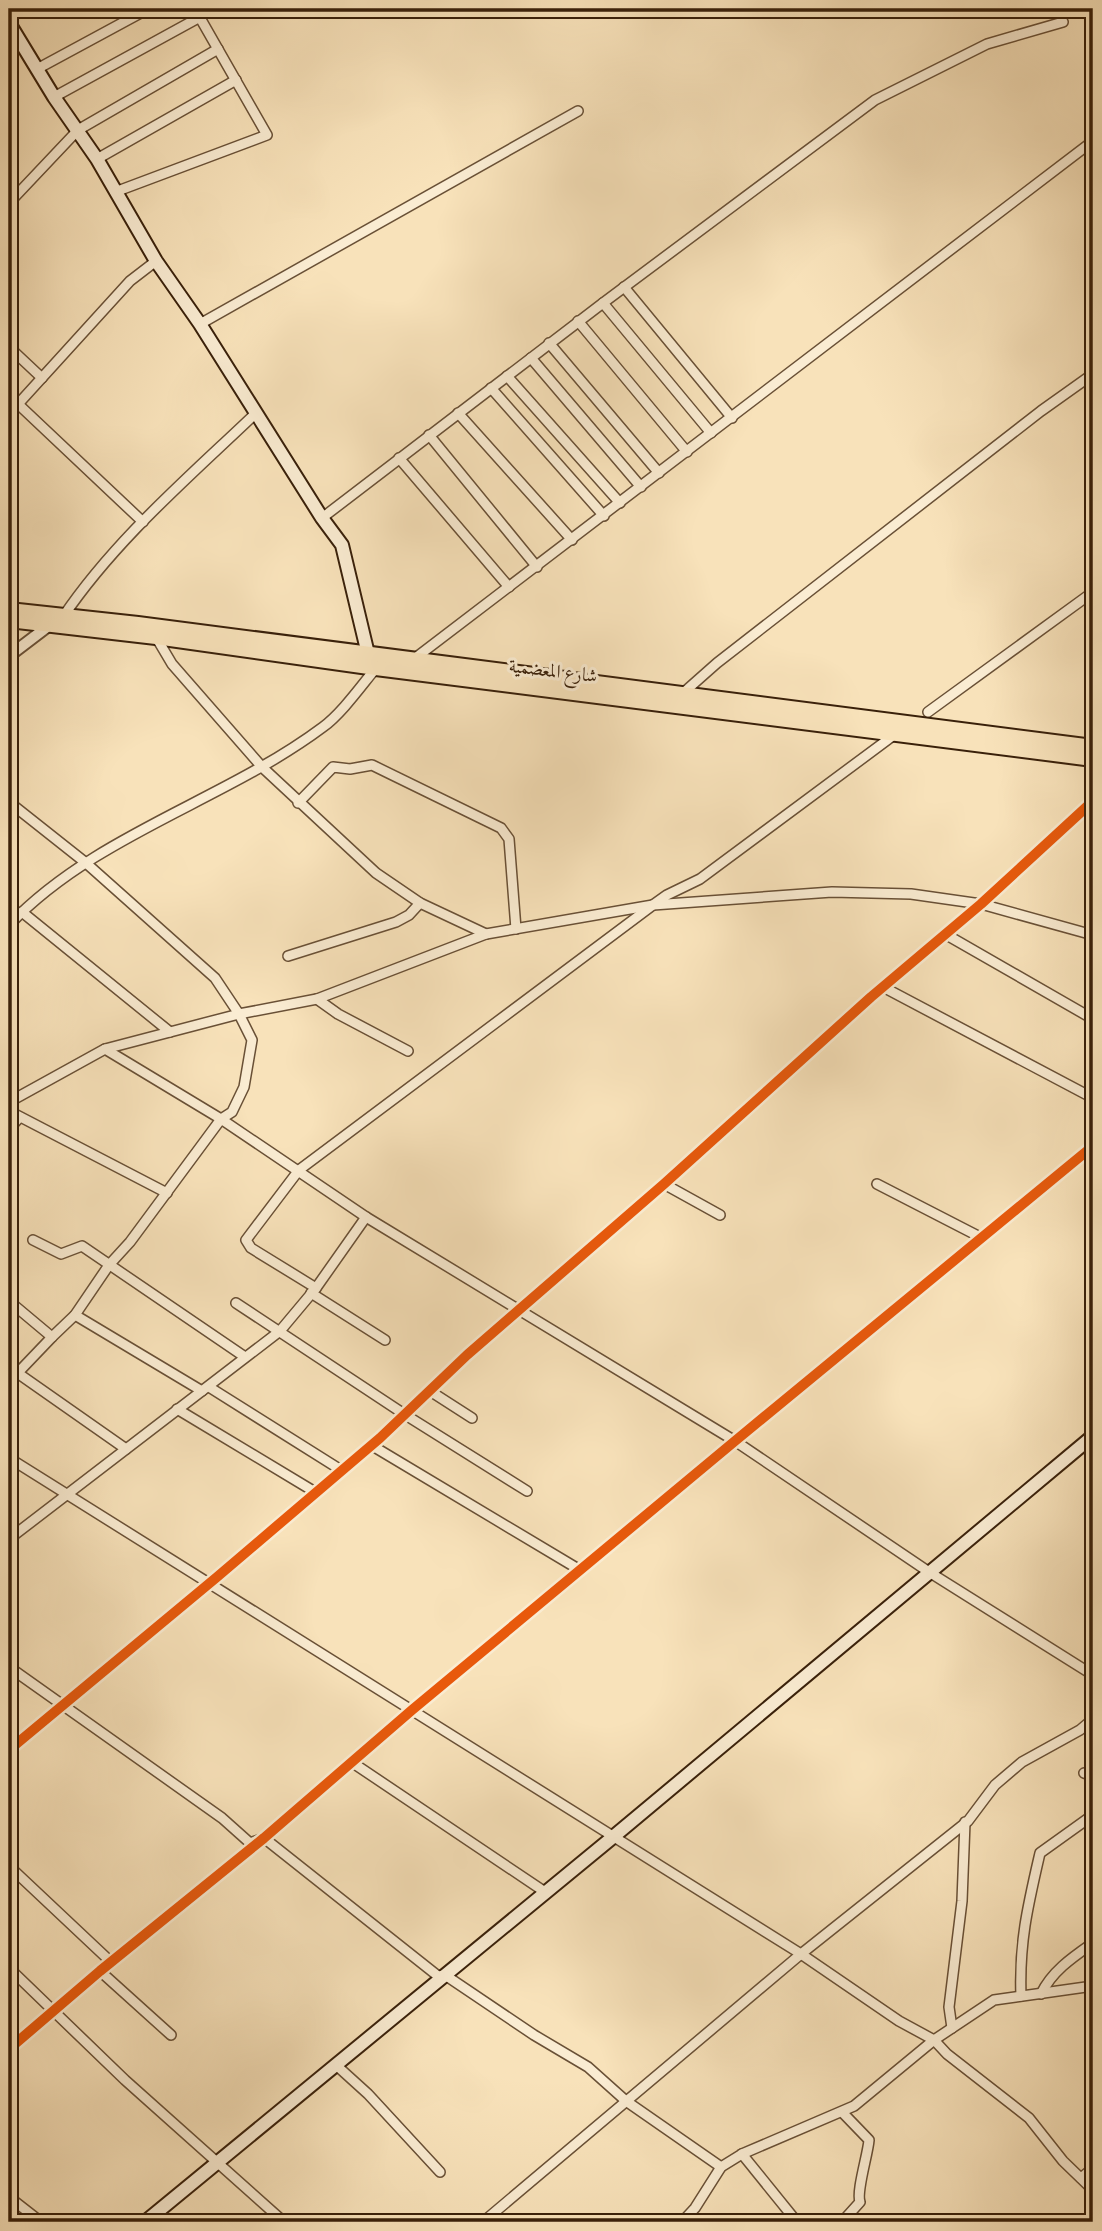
<svg xmlns="http://www.w3.org/2000/svg" width="1102" height="2231" font-family="Alegreya,Amiri,serif">
	<style>
		.lines { fill: none; stroke-linecap: round; stroke-linejoin: round }
		.minor-casing { stroke: #695036; stroke-width: 12 }
		.tertiary-casing { stroke: #695036; stroke-width: 14 }
		.secondary-casing { stroke: #39200a; stroke-width: 16 }
		.primary-casing { stroke: #39200a; stroke-width: 18 }
		.minor { stroke: #faecd2; stroke-width: 9 }
		.tertiary { stroke: #faecd2; stroke-width: 10 }
		.secondary { stroke: #faecd2; stroke-width: 12 }
		.primary { stroke: #f8e2ba; stroke-width: 14 }
		.cycleway-casing { stroke: #faecd2; stroke-width: 15 }
		.cycleway { stroke: #e8590c; stroke-width: 10 }
		.labels { text-anchor: middle; dominant-baseline: central; stroke-width: 6; stroke-linejoin: round; paint-order: stroke }
		.street-label { font-size: 19px; fill: #39200a; stroke: #faecd2 }
	</style>
	<rect width="100%" height="100%" fill="#f8e2ba"/>
	<filter id="stains"><feTurbulence type="fractalNoise" baseFrequency=".00286" numOctaves="4"/><feColorMatrix values="0 0 0 0 .2 0 0 0 0 .09 0 0 0 0 .02 0 0 0 .5 -.17"/></filter>
	<radialGradient id="worn" r=".72"><stop offset=".6" stop-color="#630" stop-opacity="0"/><stop offset="1" stop-color="#630" stop-opacity=".3"/></radialGradient>
	<g class="lines">
		<g class="minor-casing">
			<g id="minor">
				<polyline points="37,69 148,9"/>
				<polyline points="54,97 200,17"/>
				<polyline points="97,159 236,80"/>
				<polyline points="115,192 267,135 195,9"/>
				<polyline points="9,203 78,130 218,49"/>
				<polyline points="624,287 732,418"/>
				<polyline points="603,303 711,433"/>
				<polyline points="578,321 687,452"/>
				<polyline points="200,324 578,111"/>
				<polyline points="549,343 659,473"/>
				<polyline points="9,347 42,378"/>
				<polyline points="531,358 641,487"/>
				<polyline points="507,376 620,503"/>
				<polyline points="491,388 604,516"/>
				<polyline points="18,404 143,522"/>
				<polyline points="458,413 572,540"/>
				<polyline points="9,414 130,281 156,261"/>
				<polyline points="429,435 537,567"/>
				<polyline points="399,458 509,587"/>
				<polyline points="322,518 603,303 875,100 987,44 1063,22"/>
				<path d="M63,617C115,540 189,477 256,413"/>
				<polyline points="156,637 172,664 262,767 376,873 420,903 486,934"/>
				<polyline points="414,659 1093,141"/>
				<polyline points="682,694 717,663 1041,411 1093,374"/>
				<polyline points="928,712 1093,592"/>
				<polyline points="9,802 86,863 215,978 239,1014 252,1040 244,1087 232,1112 221,1119 130,1242 109,1265 75,1315 52,1337"/>
				<polyline points="298,803 333,767 350,769 372,765 501,828 509,839 516,929"/>
				<polyline points="22,912 170,1032"/>
				<path d="M9,925C96,834 224,801 323,727C342,713 361,686 376,668"/>
				<polyline points="945,934 1093,1019"/>
				<polyline points="288,956 396,922 409,915 420,903"/>
				<polyline points="883,987 1093,1098"/>
				<polyline points="317,999 338,1014 408,1051"/>
				<polyline points="105,1049 221,1119 366,1217 735,1441 929,1572 1093,1675"/>
				<polyline points="9,1102 105,1049 239,1014 317,999 486,934 653,905 832,892 911,894 981,904 1093,935"/>
				<polyline points="9,1111 167,1193"/>
				<polyline points="9,1129 19,1118"/>
				<polyline points="664,1184 720,1215"/>
				<polyline points="877,1184 982,1238"/>
				<polyline points="33,1240 61,1254 82,1246 245,1357"/>
				<polyline points="316,1288 251,1248 246,1240 299,1170 653,905 667,895 700,879 894,735"/>
				<polyline points="311,1293 385,1340"/>
				<polyline points="9,1301 52,1337 9,1382"/>
				<polyline points="236,1303 404,1414 527,1491"/>
				<polyline points="75,1315 202,1391"/>
				<polyline points="9,1367 126,1449"/>
				<polyline points="209,1387 341,1470"/>
				<polyline points="430,1391 472,1418"/>
				<polyline points="177,1409 315,1492"/>
				<polyline points="371,1445 580,1570"/>
				<polyline points="9,1458 801,1954 899,2021 934,2040 947,2054 1029,2118 1063,2161 1093,2190"/>
				<polyline points="9,1539 280,1331 316,1288 366,1217"/>
				<polyline points="9,1667 222,1818 250,1843 264,1838 438,1976 445,1975 534,2035 588,2067 626,2101 721,2167"/>
				<polyline points="9,1750 217,1577 380,1438 467,1355 664,1184 871,997 981,904 1093,801"/>
				<polyline points="353,1763 545,1892"/>
				<polyline points="1084,1773 1093,1776"/>
				<polyline points="9,1866 111,1962"/>
				<polyline points="9,1968 125,2080 284,2222"/>
				<polyline points="100,1971 171,2035"/>
				<path d="M1041,1994C1052,1971 1073,1957 1093,1943"/>
				<path d="M1021,1996C1019,1942 1028,1905 1040,1853L1093,1815"/>
				<polyline points="952,2028 949,2007 962,1901 965,1822"/>
				<polyline points="9,2049 100,1971 264,1838 412,1710 735,1441 1093,1146"/>
				<polyline points="336,2065 368,2094 440,2172"/>
				<path d="M842,2112L869,2140C868,2154 856,2192 860,2202L842,2222"/>
				<polyline points="742,2154 797,2222"/>
				<polyline points="1081,2178 1093,2168"/>
				<polyline points="9,2197 41,2222"/>
				<polyline points="483,2222 801,1954 968,1821 995,1785 1022,1762 1080,1730 1093,1719"/>
				<polyline points="682,2222 695,2208 721,2167 742,2154 854,2106 934,2040 994,2000 1093,1986"/>
			</g>
		</g>
		<g class="tertiary-casing">
			<polyline id="tertiary" points="9,656 51,624"/>
		</g>
		<g class="secondary-casing">
			<g id="secondary">
				<polyline points="9,23 54,97 97,159 156,261 200,324 322,518 342,545 368,654"/>
				<polyline points="145,2222 613,1837 1093,1436"/>
			</g>
		</g>
		<g class="primary-casing">
			<g id="primary">
				<polyline points="9,610 138,624 1093,747"/>
				<polyline points="9,620 156,637 376,668 1093,759"/>
			</g>
		</g>
		<use href="#minor" class="minor"/>
		<use href="#tertiary" class="tertiary"/>
		<use href="#secondary" class="secondary"/>
		<use href="#primary" class="primary"/>
		<g class="cycleway-casing">
			<g id="cycleway">
				<polyline points="9,1750 217,1577 380,1438 467,1355 664,1184 871,997 981,904 1093,801"/>
				<polyline points="9,2049 100,1971 264,1838 412,1710 735,1441 1093,1146"/>
			</g>
		</g>
		<use href="#cycleway" class="cycleway"/>
	</g>
	<g class="labels">
		<g class="street-label">
			<text transform="translate(553 671) rotate(7)">شارع المعضمية</text>
		</g>
	</g>
	<rect width="1102" height="2231" fill="none" stroke="#f8e2ba" stroke-width="35"/>
	<rect x="10" y="10" width="1081" height="2210" fill="none" stroke="#39200a" stroke-width="3.5"/>
	<rect x="18" y="18" width="1067" height="2196" fill="none" stroke="#39200a" stroke-width="2"/>
	<rect width="100%" height="100%" filter="url(#stains)"/>
	<rect width="100%" height="100%" fill="url(#worn)"/>
</svg>
